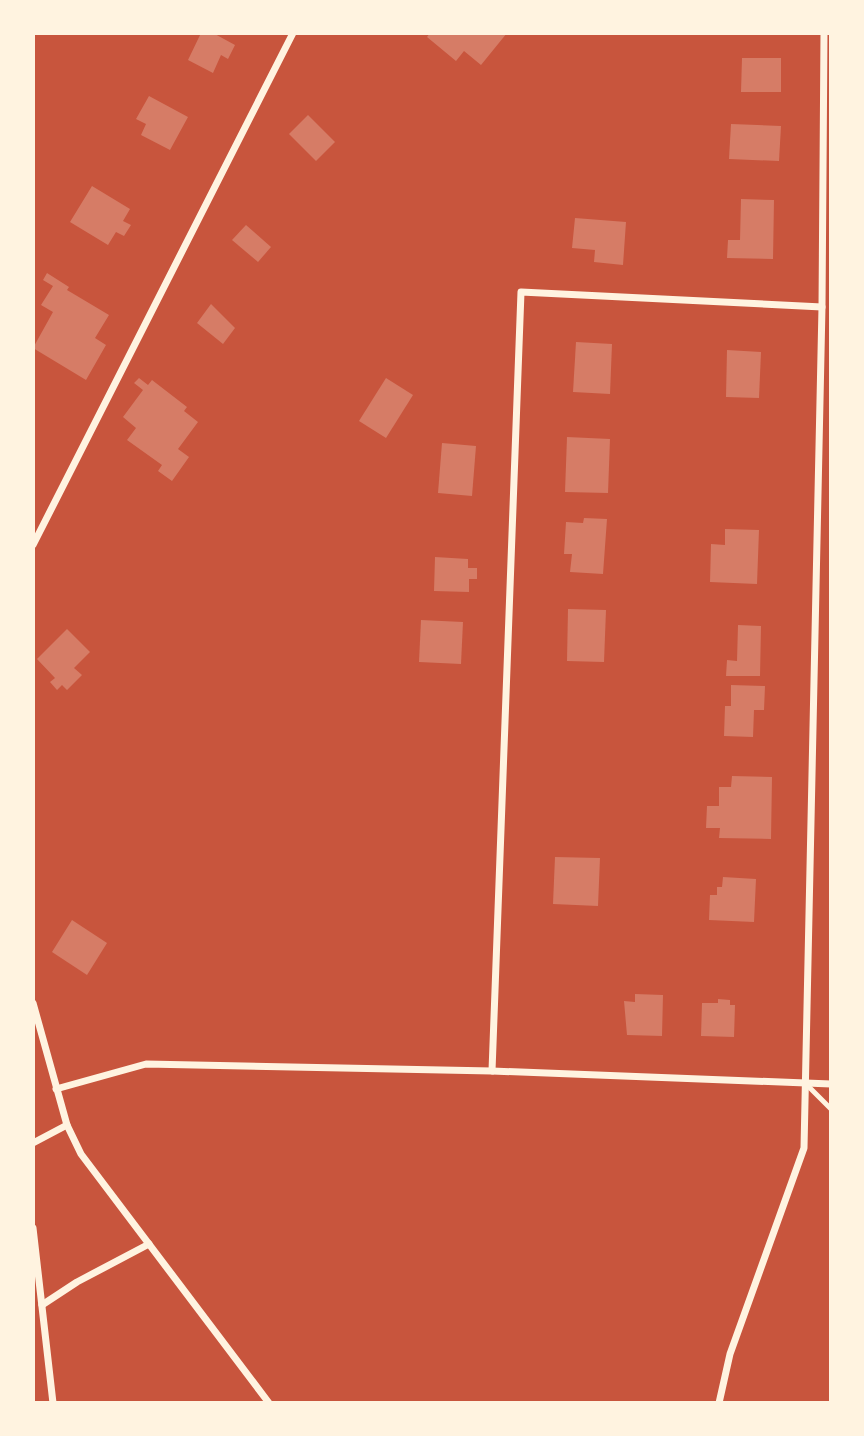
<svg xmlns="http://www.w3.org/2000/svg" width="864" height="1436" font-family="'Noto Sans',sans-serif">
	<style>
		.building { fill: #d67c66 }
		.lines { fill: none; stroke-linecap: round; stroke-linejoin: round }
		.service { stroke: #fff3e0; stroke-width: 5 }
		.minor { stroke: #fff3e0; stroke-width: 7 }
	</style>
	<rect width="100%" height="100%" fill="#c8553d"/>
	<g class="building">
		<polygon points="201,33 213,33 235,45 228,59 221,55 213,73 188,60"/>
		<polygon points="430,33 507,33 481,65 464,51 456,61 427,37"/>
		<polygon points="742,58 781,58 781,92 741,92"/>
		<polygon points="149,96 188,117 170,150 141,135 146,124 136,119"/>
		<polygon points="308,115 335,142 316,161 289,134"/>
		<polygon points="731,124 781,126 779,161 729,159"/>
		<polygon points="92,186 130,209 123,221 131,225 124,236 116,232 108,245 70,222"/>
		<polygon points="741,199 774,200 773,259 727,258 728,240 740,240"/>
		<polygon points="575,218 626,222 623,265 594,262 595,250 572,248"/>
		<polygon points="246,225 271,247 258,262 232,240"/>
		<polygon points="47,273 69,287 67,290 109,315 95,338 106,345 86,380 33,348 53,312 41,305 53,286 43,280"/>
		<polygon points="211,304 235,328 223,344 197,323"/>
		<polygon points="576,342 612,344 610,394 573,392"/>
		<polygon points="727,350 761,352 759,398 726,397"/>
		<polygon points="139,378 148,385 152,380 187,407 184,411 198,422 178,449 189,457 172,481 158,471 162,465 127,440 136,428 123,417 143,390 134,383"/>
		<polygon points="386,378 413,395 386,438 359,421"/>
		<polygon points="567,437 610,439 608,493 565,492"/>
		<polygon points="442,443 476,446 472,496 438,493"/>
		<polygon points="584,518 607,519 603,574 570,572 572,554 564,554 566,522 583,523"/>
		<polygon points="725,529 759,530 757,584 710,582 711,544 725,545"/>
		<polygon points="435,557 468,559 468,568 477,568 477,579 469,579 469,592 434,591"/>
		<polygon points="568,609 606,610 604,662 567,661"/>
		<polygon points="421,620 463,622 461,664 419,662"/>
		<polygon points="738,625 761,626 760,676 726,676 727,660 737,661"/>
		<polygon points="67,629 90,652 74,668 82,675 67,690 62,685 57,690 50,682 55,678 37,659"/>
		<polygon points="731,685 765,686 764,710 754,710 753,737 724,736 725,706 731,706"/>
		<polygon points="732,776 772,777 771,839 719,838 720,828 706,828 707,806 719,806 719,787 731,787"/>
		<polygon points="555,857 600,858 598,906 553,904"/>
		<polygon points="723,877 756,879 754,922 709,920 710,895 717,895 717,887 722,887"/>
		<polygon points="72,920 107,943 87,975 52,952"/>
		<polygon points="635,994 663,995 662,1036 627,1035 624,1001 635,1002"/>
		<polygon points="718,999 730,1000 730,1005 735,1005 734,1037 701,1036 702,1003 718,1003"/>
	</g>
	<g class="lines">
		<polyline class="service" points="806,1084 831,1109"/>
		<g class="minor">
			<polyline points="33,545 293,33"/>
			<polyline points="33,1003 67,1125 81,1154 269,1403"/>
			<polyline points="492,1071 521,292 822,307"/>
			<polyline points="56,1089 146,1064 492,1071 831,1084"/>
			<polyline points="33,1143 67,1125"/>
			<polyline points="33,1228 53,1403"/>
			<polyline points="42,1305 77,1282 149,1244"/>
			<polyline points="719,1403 730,1354 804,1148 822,307 824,33"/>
		</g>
	</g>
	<rect width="864" height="1436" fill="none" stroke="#fff3e0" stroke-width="70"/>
</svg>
